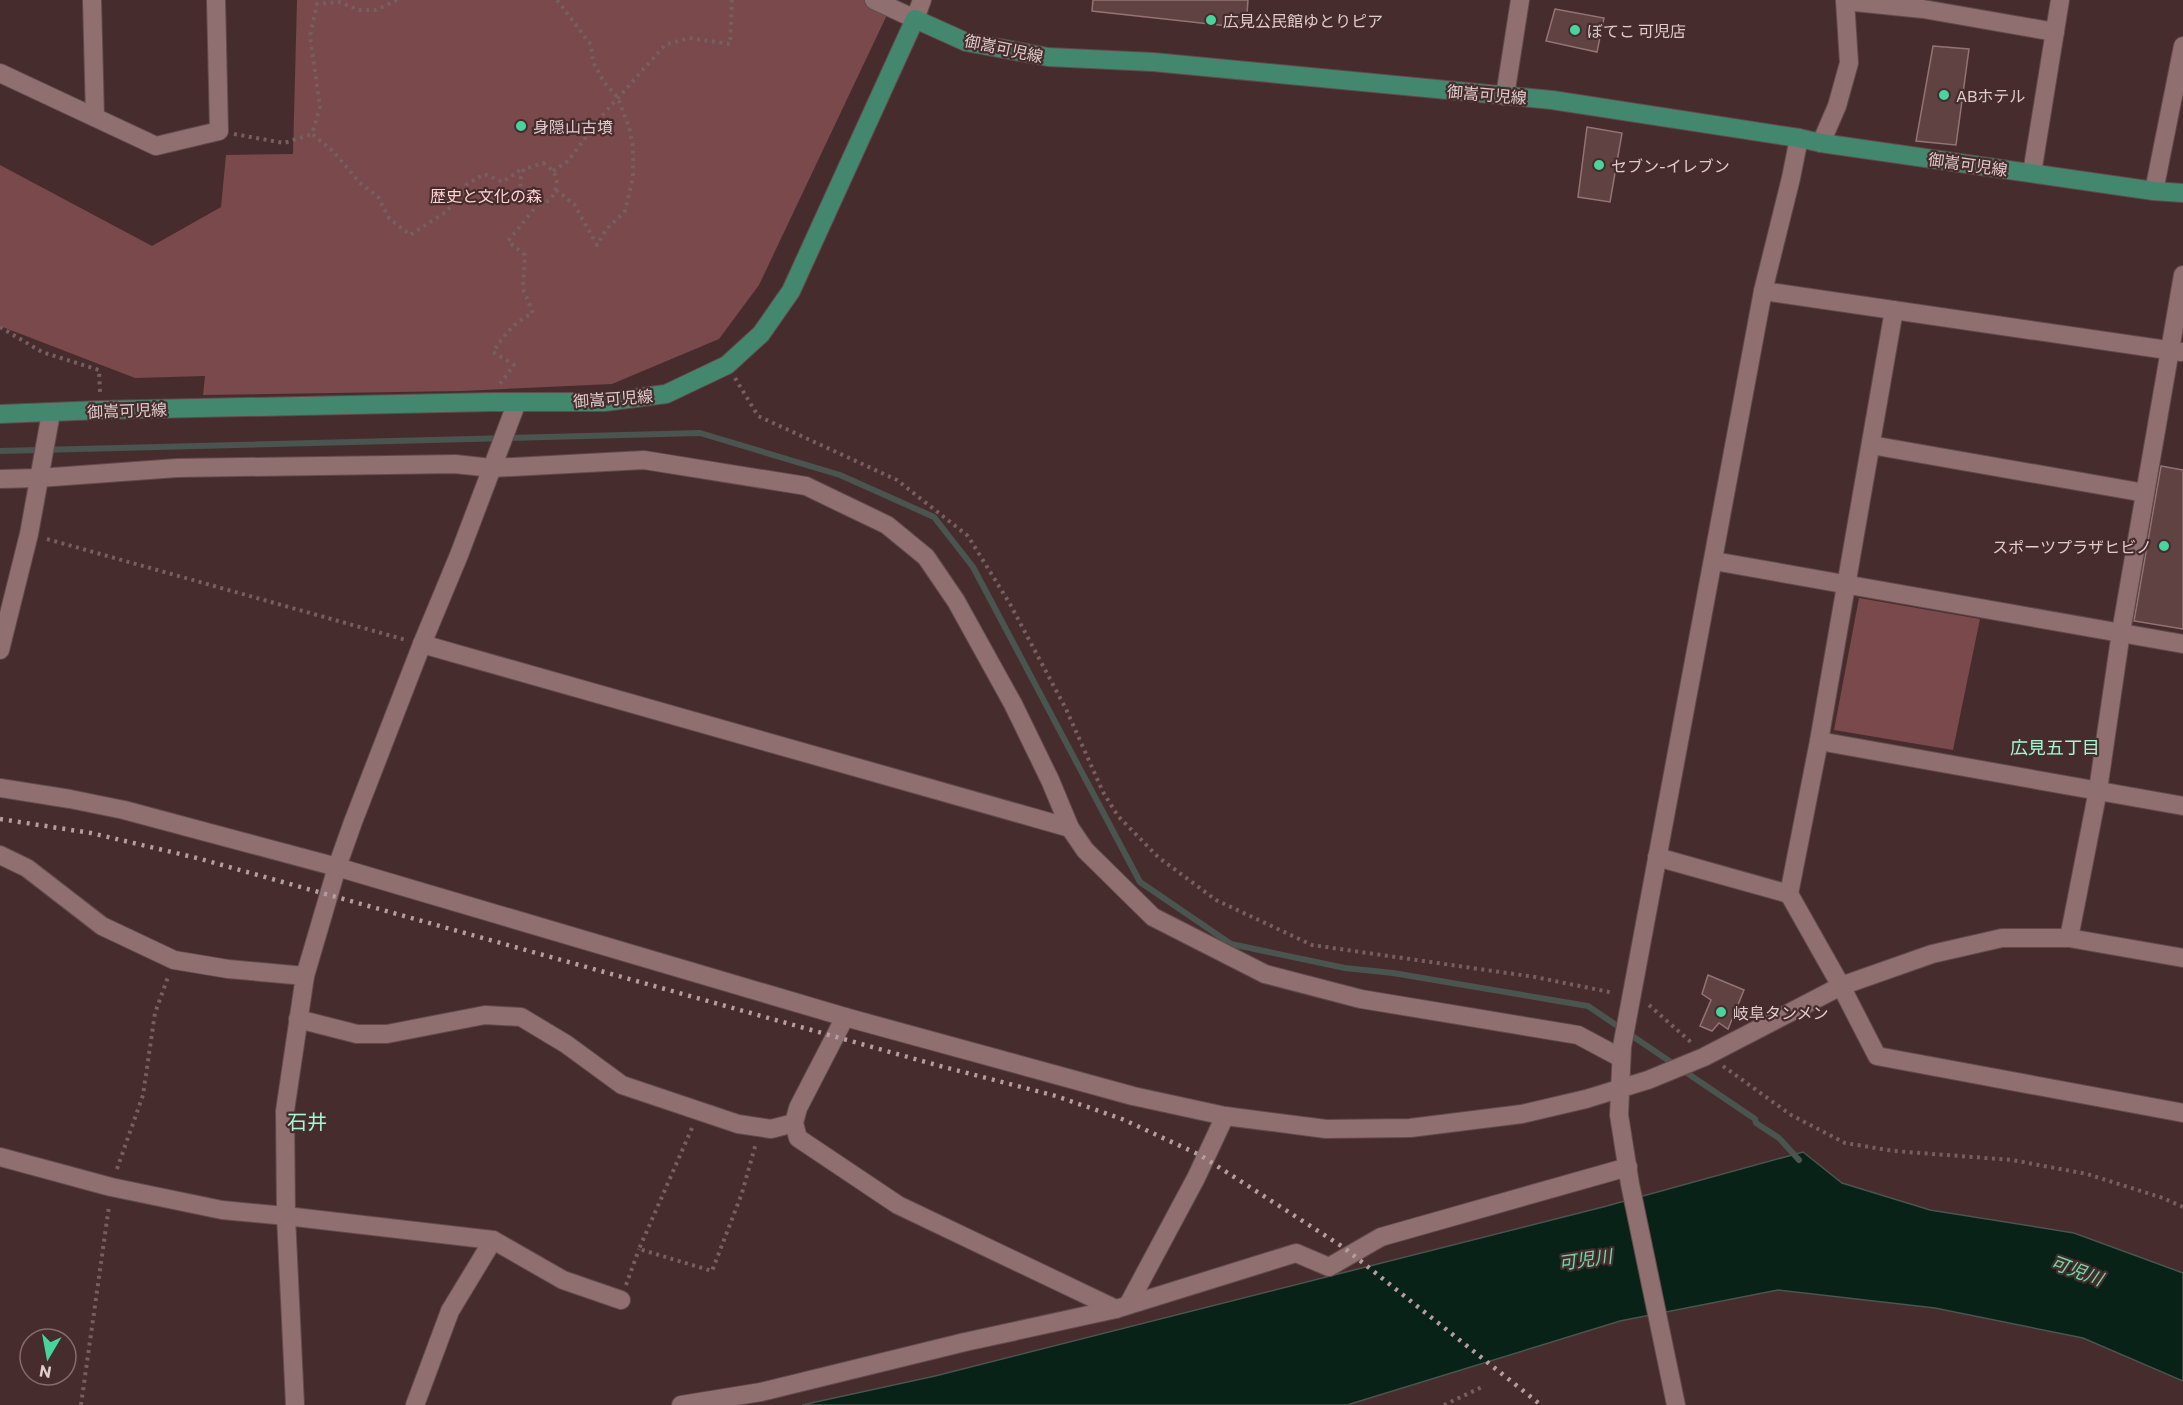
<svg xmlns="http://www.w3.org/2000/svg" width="2183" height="1405" font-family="Commissioner,'Noto Sans JP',sans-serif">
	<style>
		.green { fill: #79494b }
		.water { fill: #092218; stroke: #49554e; stroke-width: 1.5 }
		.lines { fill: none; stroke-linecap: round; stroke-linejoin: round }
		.stream { stroke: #49554e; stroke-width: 6 }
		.building { fill: #604243; stroke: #937374; stroke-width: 1.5 }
		.minor-casing { stroke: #624a4c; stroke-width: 20 }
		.major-casing { stroke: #624a4c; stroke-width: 20 }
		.path { stroke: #775e5f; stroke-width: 4; stroke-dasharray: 3 4.5; stroke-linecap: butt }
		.minor { stroke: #8f6f70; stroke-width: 18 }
		.major { stroke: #43886e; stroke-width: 18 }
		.rail { stroke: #b49e9f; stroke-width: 4.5; stroke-dasharray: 3 6; stroke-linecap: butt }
		.poi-dot { fill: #47d49e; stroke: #472c2d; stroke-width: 2 }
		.labels { text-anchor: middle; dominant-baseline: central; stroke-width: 4.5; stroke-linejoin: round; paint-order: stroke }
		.poi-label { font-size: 16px; fill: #dfcccd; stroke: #472c2d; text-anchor: start }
		.street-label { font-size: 16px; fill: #dfcccd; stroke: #472c2d }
		.park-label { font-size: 16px; fill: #fed2d3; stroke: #472c2d }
		.neighbourhood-label { font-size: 18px; fill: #a2f8d0; stroke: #472c2d }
		.water-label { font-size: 18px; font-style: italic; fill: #6ddaab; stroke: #472c2d }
		.quarter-label { font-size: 20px; fill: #a2f8d0; stroke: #472c2d }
	</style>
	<rect width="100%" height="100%" fill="#472c2d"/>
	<g class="green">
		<polygon points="297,0 892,0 886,17 759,285 719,339 612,384 462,391 203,395 205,376 135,378 0,326 0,165 152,246 221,207 226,155 293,154"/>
		<polygon points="1859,598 1980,619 1953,750 1834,730"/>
	</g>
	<polygon class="water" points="1803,1152 1842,1183 1930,1210 2074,1233 2183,1273 2183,1381 2083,1338 1935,1308 1778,1290 1620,1321 1347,1405 802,1405 935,1376 1603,1207"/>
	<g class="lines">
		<polyline class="stream" points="0,451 700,433 840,475 934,517 973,567 1140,882 1231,944 1345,968 1393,973 1588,1006 1755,1119 1756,1123 1779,1138 1799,1160"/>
	</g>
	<g class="building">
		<polygon points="1093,0 1248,0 1246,28 1092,11"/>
		<polygon points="1555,9 1604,18 1597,52 1546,41"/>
		<polygon points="1933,46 1969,49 1956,145 1916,141"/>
		<polygon points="1587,127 1622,133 1610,202 1578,197"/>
		<polygon points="2161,466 2183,470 2183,629 2134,621"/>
		<polygon points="1708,975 1744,990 1728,1029 1719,1023 1712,1031 1700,1026 1711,1000 1702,994"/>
	</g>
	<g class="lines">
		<g class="minor-casing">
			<g id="minor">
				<polyline points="92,0 95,117"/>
				<polyline points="874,0 915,19 922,0"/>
				<polyline points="1845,1 1923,9 2055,32"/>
				<polyline points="0,73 156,146 219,131 216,0"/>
				<polyline points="1505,96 1520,0"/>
				<polyline points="1821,143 1837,106 1849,63 1845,0"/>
				<polyline points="2032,173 2060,0"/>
				<polyline points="2154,191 2183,46"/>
				<polyline points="1763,291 2181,352"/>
				<polyline points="1894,310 1819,741 1789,894 1841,986 1877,1056 2183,1113"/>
				<polyline points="1871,445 2145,493"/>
				<polyline points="0,479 39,478 177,468 455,464 492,468 644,460 806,486 887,525 926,557 956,601 1013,704 1050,780 1070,828 1085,850 1153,917 1265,974 1361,999 1578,1035 1621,1058"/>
				<polyline points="1714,561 2183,644"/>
				<polyline points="422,644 1070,828"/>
				<polyline points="0,650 29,534 51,413"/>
				<polyline points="1819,741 2183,806"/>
				<polyline points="0,788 70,799 124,810 337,867 845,1017 1133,1096 1225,1116 1326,1129 1410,1128 1522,1114 1586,1099 1648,1080 1704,1057 1841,986 1932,954 2002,938 2069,938 2183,958"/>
				<polyline points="0,855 27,868 102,926 174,960 228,969 305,976"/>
				<polyline points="1657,857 1789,894"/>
				<polyline points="2069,938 2098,790 2121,632 2183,275"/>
				<polyline points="845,1017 798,1108 794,1123 798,1138 898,1205 1116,1309"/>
				<polyline points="298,1019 357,1034 387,1034 485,1015 521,1017 566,1044 622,1085 738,1124 771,1129 794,1123"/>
				<polyline points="0,1157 111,1187 222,1210 286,1216 493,1240 563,1280 621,1300"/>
				<polyline points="1128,1305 1196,1178 1225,1116"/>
				<polyline points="295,1405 286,1216 285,1111 305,976 337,867 353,822 422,644 459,555 517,402"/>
				<polyline points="415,1405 450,1311 493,1240"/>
				<polyline points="681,1405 761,1392 965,1342 1116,1309 1296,1253 1329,1267 1381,1237 1628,1167"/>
				<polyline points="1676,1405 1630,1184 1619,1115 1622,1047 1763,291 1791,178 1799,138"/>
			</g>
		</g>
		<g class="major-casing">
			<polyline id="major" points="0,414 101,410 493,402 604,402 666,394 727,365 761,334 791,291 915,19 966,42 1048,57 1153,62 1552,100 1799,138 1821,143 2154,191 2183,193"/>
		</g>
		<g class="path">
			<polyline points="397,0 376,10 359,10 340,2 317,4 310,36 320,107 312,134 333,151 359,182 378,197 389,218 410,235 446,212 461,195 466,185 484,174 503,182 520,170 523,170"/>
			<polyline points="234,134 284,143 312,134"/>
			<path d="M543,163C552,169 559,176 556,187C550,218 508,202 524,169Z"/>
			<polyline points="553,171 568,161 601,117 665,45 689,38 730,44 732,0"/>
			<polyline points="556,190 574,204 597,245 606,230 625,211 633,177 633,147 629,127 618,98 604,82 593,62 591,45 557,0"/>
			<polyline points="0,327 42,352 99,370 100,392"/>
			<polyline points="735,378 758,416 897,480 968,536 1010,604 1066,709 1103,792 1118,816 1158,857 1216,900 1312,945 1535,977 1614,993"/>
			<path d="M500,384L514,365L493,352C504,335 514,322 533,313L523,289L525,255L508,241L539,203"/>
			<polyline points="47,539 406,640"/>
			<polyline points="1649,1005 1693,1044"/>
			<polyline points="1723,1066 1791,1115 1845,1143 1894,1151 2012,1160 2087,1174 2163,1198 2183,1207"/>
			<polyline points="692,1128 639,1249 712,1271 742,1193 756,1143"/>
			<polyline points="117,1169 143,1095 155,1013 168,977"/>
			<polyline points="626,1285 639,1249"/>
			<polyline points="81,1405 109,1206"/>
			<polyline points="1444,1405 1482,1387"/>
		</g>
		<use href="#minor" class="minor"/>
		<use href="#major" class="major"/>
		<polyline class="rail" points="0,819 91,833 197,858 940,1066 1056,1096 1122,1119 1200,1155 1343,1247 1541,1405"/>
	</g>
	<g class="poi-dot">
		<circle cx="1211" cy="20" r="6"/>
		<circle cx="1575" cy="30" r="6"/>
		<circle cx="1944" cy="95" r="6"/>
		<circle cx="521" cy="126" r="6"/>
		<circle cx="1599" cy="165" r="6"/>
		<circle cx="2164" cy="546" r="6"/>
		<circle cx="1721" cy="1012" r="6"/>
	</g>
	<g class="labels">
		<g class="poi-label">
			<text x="1223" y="20">広見公民館ゆとりピア</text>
			<text x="1587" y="30">ぼてこ 可児店</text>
			<text x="1956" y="95">ABホテル</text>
			<text x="533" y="126">身隠山古墳</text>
			<text x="1611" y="165">セブン-イレブン</text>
			<text x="2152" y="546" text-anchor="end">スポーツプラザヒビノ</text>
			<text x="1733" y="1012">岐阜タンメン</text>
		</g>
		<g class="street-label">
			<text transform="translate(1004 48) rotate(12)">御嵩可児線</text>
			<text transform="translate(1487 94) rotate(5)">御嵩可児線</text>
			<text transform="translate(1968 164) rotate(8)">御嵩可児線</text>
			<text transform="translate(613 398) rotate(-4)">御嵩可児線</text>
			<text transform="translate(127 410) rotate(-2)">御嵩可児線</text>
		</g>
		<g class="park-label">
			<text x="486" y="195">歴史と文化の森</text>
		</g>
		<g class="neighbourhood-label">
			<text x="2055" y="747">広見五丁目</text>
		</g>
		<g class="water-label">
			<text transform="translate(1585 1259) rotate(-8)">可児川</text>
			<text transform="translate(2077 1270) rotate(20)">可児川</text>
		</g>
		<g class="quarter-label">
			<text x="307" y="1121">石井</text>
		</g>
	</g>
	<g transform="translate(48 1357) rotate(190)"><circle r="28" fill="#472c2d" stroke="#846c6d" stroke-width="1.5"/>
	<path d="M0-4.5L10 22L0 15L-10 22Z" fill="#47d49e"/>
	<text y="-9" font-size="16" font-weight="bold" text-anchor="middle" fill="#dfcccd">N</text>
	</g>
</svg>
